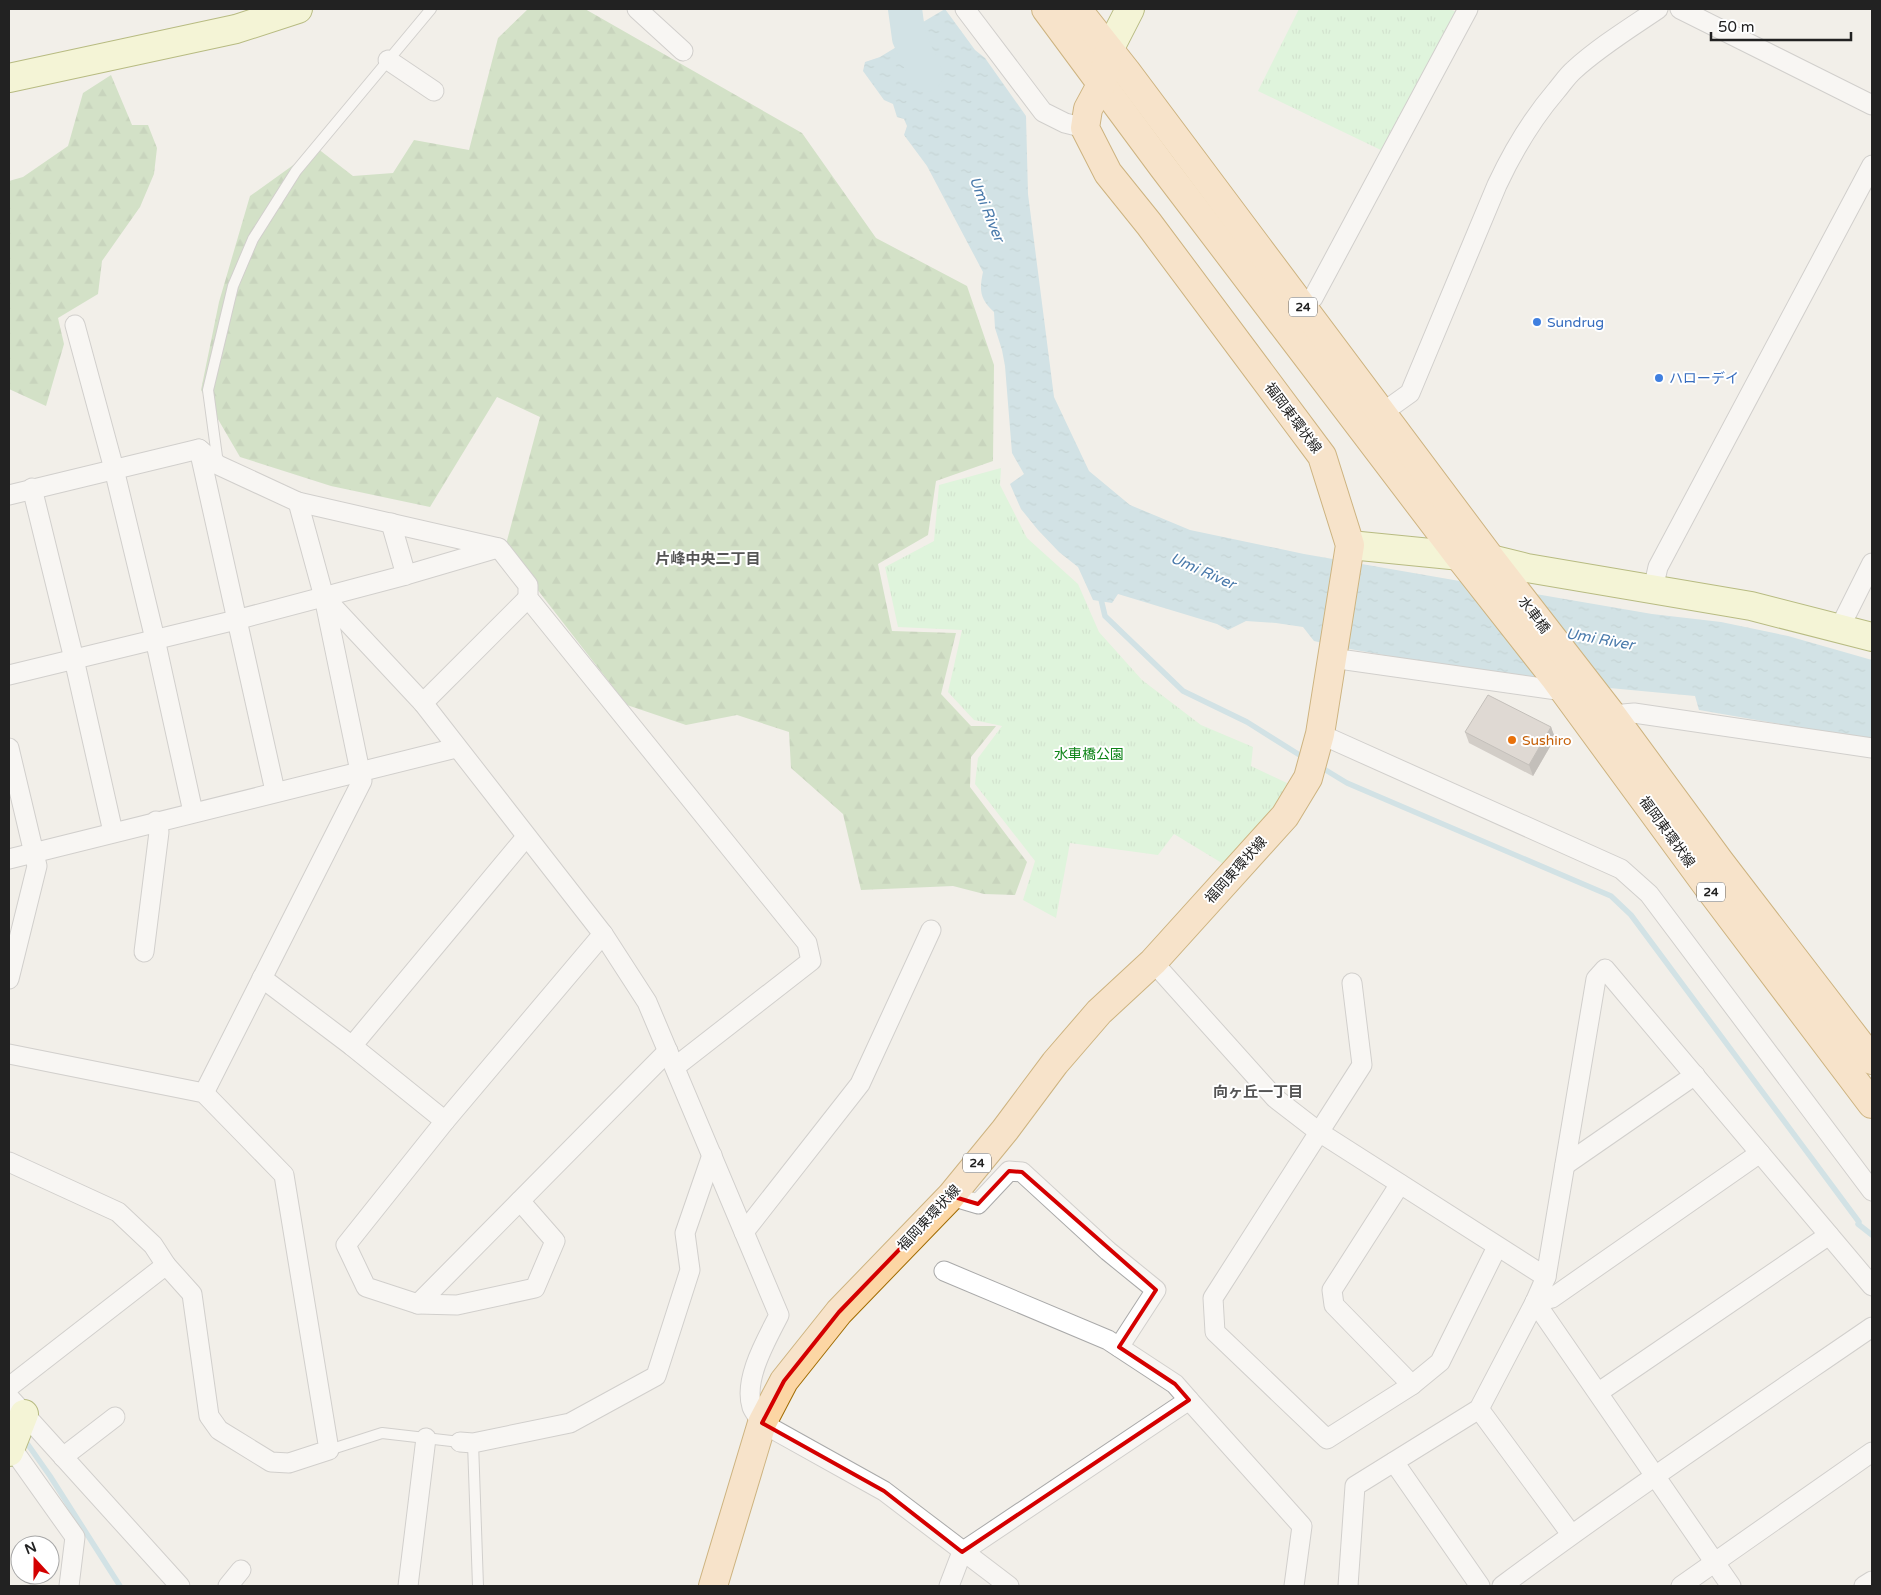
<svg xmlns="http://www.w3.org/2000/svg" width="1881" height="1595" font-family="'Varela Round','Noto Sans JP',sans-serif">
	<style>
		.forest { fill: url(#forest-firs) }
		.park { fill: url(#park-tufts) }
		.water { fill: url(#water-ripples) }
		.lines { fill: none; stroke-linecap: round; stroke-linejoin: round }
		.stream { stroke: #aad3df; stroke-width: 5.5 }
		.river { stroke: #aad3df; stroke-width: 34 }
		.lane-casing { stroke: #a9a9a9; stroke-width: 12 }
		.street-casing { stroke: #a9a9a9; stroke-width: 21 }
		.secondary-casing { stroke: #707d05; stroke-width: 30 }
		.primary-casing { stroke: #a06b00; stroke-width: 30 }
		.lane { stroke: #fff; stroke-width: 10 }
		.street { stroke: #fff; stroke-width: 19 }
		.secondary { stroke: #f7fabf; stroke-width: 28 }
		.primary { stroke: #fcd6a4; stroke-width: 28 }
		.wall { fill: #aba49e }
		.shaded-wall { fill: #8b8681 }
		.building { fill: #c7bfb8; stroke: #8b8681 }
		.marked { fill: none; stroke: #d40000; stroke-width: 4; stroke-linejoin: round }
		.shop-dot { fill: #3f7fe0; stroke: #fff; stroke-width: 2 }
		.food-dot { fill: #e8710a; stroke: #fff; stroke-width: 2 }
		.labels { text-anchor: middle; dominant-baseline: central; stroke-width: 4; stroke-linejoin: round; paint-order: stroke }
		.shield { fill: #fff; stroke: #646464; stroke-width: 1 }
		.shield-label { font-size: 12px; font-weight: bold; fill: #222 }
		.shop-label { font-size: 14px; fill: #366cbe; stroke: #fff; text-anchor: start }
		.street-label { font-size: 14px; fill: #222; stroke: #fff }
		.food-label { font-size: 14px; fill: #c56008; stroke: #fff; text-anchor: start }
		.park-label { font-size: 14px; fill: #0c8416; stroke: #fff }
		.water-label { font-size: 15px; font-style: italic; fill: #4a7aab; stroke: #fff }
		.neighbourhood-label { font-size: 15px; font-weight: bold; fill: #555; stroke: #fff }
	</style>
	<defs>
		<pattern id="forest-firs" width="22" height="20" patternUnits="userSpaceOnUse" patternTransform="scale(1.25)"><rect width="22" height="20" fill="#add19e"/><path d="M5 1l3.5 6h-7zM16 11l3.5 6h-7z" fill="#95b388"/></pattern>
		<pattern id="park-tufts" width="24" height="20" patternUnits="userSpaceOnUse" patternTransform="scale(1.25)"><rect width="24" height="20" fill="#c8facc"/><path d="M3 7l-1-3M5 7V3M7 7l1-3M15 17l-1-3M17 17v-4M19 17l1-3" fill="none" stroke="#acd6af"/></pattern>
		<pattern id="water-ripples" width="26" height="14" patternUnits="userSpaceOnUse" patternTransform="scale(1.25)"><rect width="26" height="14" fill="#aad3df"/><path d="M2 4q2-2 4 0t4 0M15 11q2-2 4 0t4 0" fill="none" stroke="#92b5bf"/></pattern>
	</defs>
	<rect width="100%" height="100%" fill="#f2efe9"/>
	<g class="forest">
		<polygon points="528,9 585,9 802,133 876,238 967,286 994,365 993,461 936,481 928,535 878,564 892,631 956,633 941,694 971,726 996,726 971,757 970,787 1027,862 1015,895 984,894 953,886 861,890 843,814 791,768 789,732 737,715 686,725 627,705 505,548 540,417 497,397 430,507 331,486 240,457 201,390 219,302 250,196 317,148 353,176 393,173 414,140 469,150 498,38"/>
		<polygon points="111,75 132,125 148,125 157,148 154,174 140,207 102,261 98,294 58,318 64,344 46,406 9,389 9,181 23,177 68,146 83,93"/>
	</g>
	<g class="park">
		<polygon points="1299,9 1449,9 1457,12 1385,152 1258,91"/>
		<polygon points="1001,468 1000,485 1027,538 1078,584 1099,632 1142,680 1201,725 1253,747 1251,766 1287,783 1272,815 1230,868 1174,834 1158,855 1070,843 1056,918 1023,900 1035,861 975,784 978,758 1002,726 974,720 948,692 962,630 898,627 885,567 934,541 939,485"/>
	</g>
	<path class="water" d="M945,9L975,50L985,58L1026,116L1028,194L1054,397L1089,471L1130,505L1190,530L1304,554L1448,579L1652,614L1721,622L1788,636L1872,660V740L1699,710L1695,696L1523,680L1350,649L1314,641L1303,627L1276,623L1246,621L1228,630L1217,624L1118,594L1112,603L1093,600L1078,567L1059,552L1038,530L1021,509L1010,484L1024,474L1012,453L1005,366L1002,350L995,328L994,312C980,299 979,291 983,272L927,166L904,135L907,126L904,119L897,117L893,104L884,100L863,71L865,62L880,57L898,46L901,39L918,25Z"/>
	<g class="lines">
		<g class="stream">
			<polyline points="1100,595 1105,616 1183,691 1247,722 1306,759"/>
			<polyline points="1319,766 1347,783 1611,896 1631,915 1859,1222 1858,1224 1872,1235"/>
			<polyline points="24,1439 50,1476 120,1586"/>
		</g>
		<polyline class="river" points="905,9 909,38 926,75"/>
		<g class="lane-casing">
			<g id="lane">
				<polyline points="218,464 208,390 233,286 253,239 296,171 431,9"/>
				<polyline points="473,1443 478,1586"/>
				<polyline points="329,1450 382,1433 460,1442"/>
			</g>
		</g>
		<g class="street-casing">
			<g id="street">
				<polyline points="637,9 683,51"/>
				<polyline points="965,9 1043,112 1065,123 1085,128"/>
				<polyline points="1680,9 1872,105"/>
				<polyline points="388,60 434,91"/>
				<polyline points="1303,307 1313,298 1468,9"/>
				<polyline points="75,325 114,469 155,639 193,812"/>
				<path d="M1382,413L1410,393L1497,185C1513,151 1532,119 1556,91C1562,84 1567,76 1574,70C1599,47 1630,28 1658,9"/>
				<polyline points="199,449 275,791"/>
				<polyline points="32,488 74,659 113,832"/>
				<polyline points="9,495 199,449 218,465 298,502 499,548 528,585 528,598 807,943 811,961 675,1067"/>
				<polyline points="391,523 406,575"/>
				<polyline points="1653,589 1658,567 1872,165"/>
				<path d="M324,597L423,703L603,934L647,1002L779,1315C767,1339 743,1379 752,1407C754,1412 759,1418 762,1423L884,1491L1009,1586"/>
				<polyline points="1840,627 1872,563"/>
				<polyline points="1332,658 1564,691"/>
				<polyline points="9,675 236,620 406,575 498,548"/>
				<polyline points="423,703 528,598"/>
				<polyline points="1612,715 1634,713 1872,748"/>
				<polyline points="1320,734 1621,869 1649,894 1872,1191"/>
				<polyline points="9,748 37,866 9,979"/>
				<polyline points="9,859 456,748"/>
				<polyline points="603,934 445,1121 346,1245 366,1287 418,1304 668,1051"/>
				<polyline points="144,952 159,832 156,821"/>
				<polyline points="1153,962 1275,1098 1319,1132 1546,1277"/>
				<polyline points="262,978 352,1046 445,1121"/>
				<polyline points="1352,983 1362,1065 1213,1298 1215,1332 1327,1439 1412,1385 1440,1362 1497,1247"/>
				<polyline points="352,1046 526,837"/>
				<polyline points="9,1054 204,1093 284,1175 329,1450 289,1463 271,1462 219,1430 209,1416 192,1294 166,1265 153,1245 118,1212 9,1162"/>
				<polyline points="204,1093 362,781 324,597 298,502"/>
				<polyline points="1565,1165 1695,1075"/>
				<polyline points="1400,1184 1332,1290 1334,1305 1412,1385"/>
				<polyline points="951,1196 978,1204 1009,1171 1022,1172 1108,1251 1156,1290 1119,1347"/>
				<polyline points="744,1232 860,1084 931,930"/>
				<polyline points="944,1271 1108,1340 1175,1384 1189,1400"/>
				<polyline points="1535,1302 1731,1586"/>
				<polyline points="1535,1302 1552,1298 1760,1153"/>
				<polyline points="418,1304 457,1305 535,1288 555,1241 520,1201"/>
				<polyline points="9,1387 166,1265"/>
				<polyline points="1599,1392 1829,1235"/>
				<polyline points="9,1397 180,1586"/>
				<polyline points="1479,1409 1571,1534"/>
				<polyline points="460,1442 473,1443 570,1423 656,1376 690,1270 685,1233 712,1155"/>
				<polyline points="11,1447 75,1537 69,1586"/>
				<polyline points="63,1457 115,1417"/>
				<polyline points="1394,1462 1480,1586"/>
				<polyline points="228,1586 241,1570"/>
				<polyline points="408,1586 426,1438"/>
				<polyline points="949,1586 962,1552 1189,1400 1302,1526 1294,1586"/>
				<polyline points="1348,1586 1355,1486 1479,1409 1535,1302 1546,1277 1596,979 1605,969 1872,1286"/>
				<path d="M1502,1586C1623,1496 1748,1412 1872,1327"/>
				<polyline points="1681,1586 1872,1452"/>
				<polyline points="1864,1586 1872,1581"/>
			</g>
		</g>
		<g class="secondary-casing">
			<g id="secondary">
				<polyline points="1109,50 1130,9"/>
				<polyline points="9,78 236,29 298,9"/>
				<polyline points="1350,545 1491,559 1527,568 1751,606 1872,637"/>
				<polyline points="9,1452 24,1414"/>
			</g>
		</g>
		<g class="primary-casing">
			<g id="primary">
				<polyline points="1046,9 1163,167 1458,555 1554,677 1708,887 1872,1104"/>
				<polyline points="1077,9 1126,71 1491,559 1612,715 1720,862 1872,1060"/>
				<polyline points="713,1586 762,1423 784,1381 839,1312 951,1196 1005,1130 1055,1063 1099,1012 1153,962 1285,816 1308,778 1320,734 1350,545 1322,456 1149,224 1108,173 1085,128 1088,109 1102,83 1109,50"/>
			</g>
		</g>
		<use href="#lane" class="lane"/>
		<use href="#street" class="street"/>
		<use href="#secondary" class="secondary"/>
		<use href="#primary" class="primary"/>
	</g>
	<polygon class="wall" points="1551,727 1555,738 1533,776 1469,743 1465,732"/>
	<polygon class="shaded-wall" points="1551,727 1555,738 1533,776 1529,765"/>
	<polygon class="building" points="1488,695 1551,727 1529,765 1465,732"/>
	<path d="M0 0H1881V1595H0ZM1009,1171L1022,1172L1156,1290L1119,1347L1175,1384L1189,1400L962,1552L884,1491L762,1423L784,1381L839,1312L951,1196L978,1204Z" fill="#f2efe9" fill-opacity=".55" fill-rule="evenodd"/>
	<path class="marked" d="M1009,1171L1022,1172L1156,1290L1119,1347L1175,1384L1189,1400L962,1552L884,1491L762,1423L784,1381L839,1312L951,1196L978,1204Z"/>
	<g class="shop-dot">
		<circle cx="1537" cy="322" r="5"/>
		<circle cx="1659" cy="378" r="5"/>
	</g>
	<circle class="food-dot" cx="1512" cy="740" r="5"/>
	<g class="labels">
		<g class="shield">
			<rect x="1289" y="297.5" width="28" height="19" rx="4"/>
			<rect x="1697" y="882.5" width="28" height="19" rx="4"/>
			<rect x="963" y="1153.5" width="28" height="19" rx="4"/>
		</g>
		<g class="shield-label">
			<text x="1303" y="307">24</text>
			<text x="1711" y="892">24</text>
			<text x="977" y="1163">24</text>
		</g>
		<g class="shop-label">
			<text x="1547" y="322">Sundrug</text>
			<text x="1669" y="378">ハローデイ</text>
		</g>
		<g class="street-label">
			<text transform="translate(1293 418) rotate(53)">福岡東環状線</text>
			<text transform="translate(1534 615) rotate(53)">水車橋</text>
			<text transform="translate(1667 832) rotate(54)">福岡東環状線</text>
			<text transform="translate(1236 870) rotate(-48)">福岡東環状線</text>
			<text transform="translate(929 1218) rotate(-47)">福岡東環状線</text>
		</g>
		<g class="food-label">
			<text x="1522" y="740">Sushiro</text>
		</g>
		<g class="park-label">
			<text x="1089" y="754">水車橋公園</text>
		</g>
		<g class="water-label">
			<text transform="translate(987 209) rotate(68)">Umi River</text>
			<text transform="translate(1203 571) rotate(24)">Umi River</text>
			<text transform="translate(1600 639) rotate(10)">Umi River</text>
		</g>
		<g class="neighbourhood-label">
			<text x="708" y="559">片峰中央二丁目</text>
			<text x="1258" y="1092">向ヶ丘一丁目</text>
		</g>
	</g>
	<rect width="1881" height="1595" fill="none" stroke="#222222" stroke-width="20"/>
	<g transform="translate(35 1560) rotate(339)"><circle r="24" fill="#ffffff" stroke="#a7a7a7"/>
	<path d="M0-4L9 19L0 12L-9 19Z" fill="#d40000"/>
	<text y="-8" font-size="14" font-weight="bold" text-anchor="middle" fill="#222222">N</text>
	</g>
	<path d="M1711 32v8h140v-8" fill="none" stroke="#222222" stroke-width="2.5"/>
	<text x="1718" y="32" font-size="15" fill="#222222" stroke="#ffffff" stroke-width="4" paint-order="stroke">50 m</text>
</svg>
